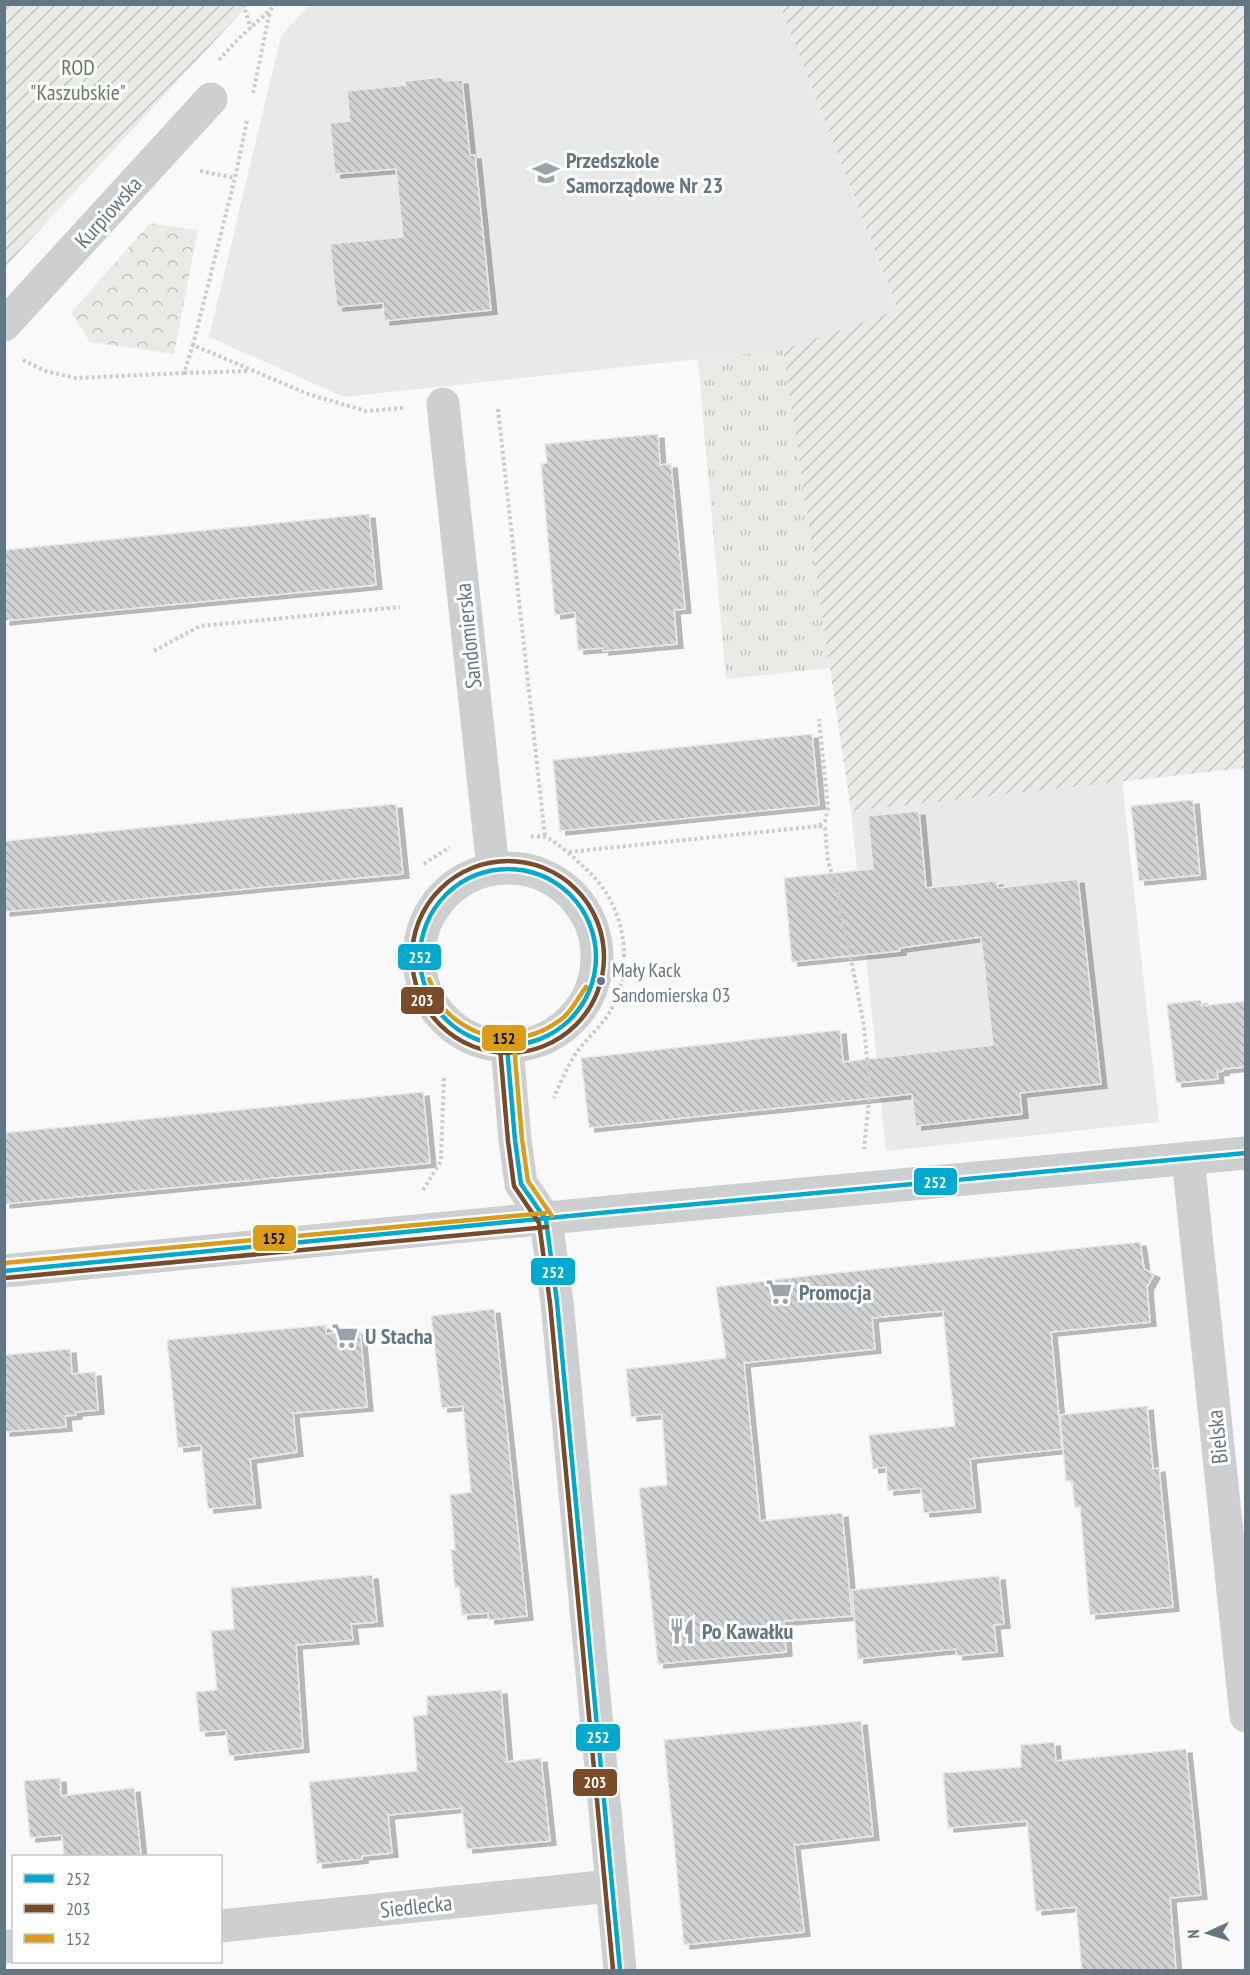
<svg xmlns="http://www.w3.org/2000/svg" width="1250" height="1975" font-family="'PT Sans Narrow',sans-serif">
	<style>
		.built { fill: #e8e9e9 }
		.grass { fill: url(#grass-tufts) }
		.park { fill: url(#park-crowns) }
		.garden { fill: url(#garden-furrows) }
		.building { fill: url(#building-back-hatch); stroke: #e8e8e8; stroke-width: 1.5; filter: url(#shadow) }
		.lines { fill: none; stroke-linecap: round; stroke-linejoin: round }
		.path { stroke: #cbcccd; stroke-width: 4; stroke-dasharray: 3 3; stroke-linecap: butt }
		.minor { stroke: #cecfd0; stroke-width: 33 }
		.bus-1-casing { stroke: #fff; stroke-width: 9 }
		.bus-2-casing { stroke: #fff; stroke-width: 9 }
		.bus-3-casing { stroke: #fff; stroke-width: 9 }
		.bus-1 { stroke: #00a9ce; stroke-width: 4.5 }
		.bus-2 { stroke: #7a4b2a; stroke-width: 4.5 }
		.bus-3 { stroke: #da9c1a; stroke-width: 4.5 }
		.bus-dot { fill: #657683; stroke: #fff; stroke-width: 2 }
		.labels { text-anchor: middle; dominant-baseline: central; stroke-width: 6; stroke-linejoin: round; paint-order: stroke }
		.bus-label { font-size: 20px; fill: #657683; stroke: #fff; text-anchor: start }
		.park-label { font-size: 22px; fill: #687a64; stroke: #fff }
		.poi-label { font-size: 22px; font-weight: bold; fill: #657683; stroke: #fff; text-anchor: start }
		.street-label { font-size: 22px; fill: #657683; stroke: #fff }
		.line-badge { stroke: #fff; stroke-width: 2 }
		.badge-label { font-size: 16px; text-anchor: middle; font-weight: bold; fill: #fff }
		.pale-badge-label { font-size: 16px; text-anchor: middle; font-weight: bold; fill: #111 }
	</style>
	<defs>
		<pattern id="grass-tufts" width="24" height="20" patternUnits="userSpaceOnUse" patternTransform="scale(1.5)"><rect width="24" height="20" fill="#e8ebe6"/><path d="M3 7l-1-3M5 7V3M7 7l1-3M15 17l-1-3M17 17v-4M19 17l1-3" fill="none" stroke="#c0c3c0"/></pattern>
		<pattern id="park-crowns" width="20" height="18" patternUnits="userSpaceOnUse" patternTransform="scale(1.5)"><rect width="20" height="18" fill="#e8ebe6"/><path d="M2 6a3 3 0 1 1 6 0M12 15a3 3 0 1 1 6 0" fill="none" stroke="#c0c3c0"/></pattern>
		<pattern id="garden-furrows" width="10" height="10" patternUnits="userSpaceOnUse" patternTransform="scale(1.5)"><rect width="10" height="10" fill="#e8ebe6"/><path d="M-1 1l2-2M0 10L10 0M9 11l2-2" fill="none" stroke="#c0c3c0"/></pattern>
		<pattern id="building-back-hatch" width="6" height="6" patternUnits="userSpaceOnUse" patternTransform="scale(1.5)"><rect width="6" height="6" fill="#d0d2d3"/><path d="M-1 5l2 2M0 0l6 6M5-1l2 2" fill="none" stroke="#acafb1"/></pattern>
		<filter id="shadow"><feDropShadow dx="6" dy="4" stdDeviation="0" flood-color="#0004"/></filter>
	</defs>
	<rect width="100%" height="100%" fill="#f9f9f9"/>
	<g class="built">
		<polygon points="310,4 780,5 898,311 783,350 344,397 209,337 281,36"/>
		<polygon points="1122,780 1159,1122 886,1151 851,811"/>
	</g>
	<polygon class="grass" points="783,350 830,668 726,679 698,359"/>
	<polygon class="park" points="150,223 198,230 174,354 90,342 71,313"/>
	<g class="garden">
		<polygon points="5,4 248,5 5,267 4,5"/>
		<polygon points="780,5 1245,5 1245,768 851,811 783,350 898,310"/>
	</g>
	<g class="building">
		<polygon points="443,77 444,81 462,80 470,155 475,155 491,310 384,321 383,303 337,307 330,244 403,237 396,169 335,174 330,123 350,121 347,91 406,85 405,81"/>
		<polygon points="658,434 660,465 671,464 685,609 674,610 677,644 603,651 603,648 578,650 575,612 555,615 541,464 547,463 545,444"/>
		<polygon points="369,514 376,585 4,621 4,550"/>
		<polygon points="812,734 819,805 560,831 553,760"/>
		<polygon points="1193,800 1200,875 1139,881 1131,806"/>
		<polygon points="396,804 403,874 4,912 4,841"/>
		<polygon points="919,811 926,888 997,881 998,888 1078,879 1101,1084 1020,1093 1022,1114 916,1126 912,1094 589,1128 581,1058 840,1030 843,1062 993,1045 981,937 900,948 900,951 792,962 784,878 873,869 868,816"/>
		<polygon points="1201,1000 1202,1006 1245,1001 1245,1067 1223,1069 1223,1071 1217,1072 1218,1079 1176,1083 1167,1004"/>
		<polygon points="423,1092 430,1163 4,1204 4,1133"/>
		<polygon points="1140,1242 1144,1269 1154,1274 1147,1287 1150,1322 1051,1332 1062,1449 970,1459 975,1508 924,1513 921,1488 888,1491 886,1467 873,1469 869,1435 955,1426 943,1311 872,1318 875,1349 744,1363 760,1521 842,1513 852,1616 784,1621 786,1652 658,1664 639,1488 667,1485 662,1414 631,1417 626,1369 726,1358 716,1287 816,1275"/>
		<polygon points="494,1309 527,1616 489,1620 488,1613 462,1615 459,1587 455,1588 451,1550 455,1550 450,1495 471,1492 463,1406 442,1408 431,1316"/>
		<polygon points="326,1325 326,1334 360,1330 367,1407 293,1413 297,1452 250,1459 255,1504 208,1509 201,1445 178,1448 167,1340"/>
		<polygon points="70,1349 72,1374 95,1372 98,1410 76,1412 76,1415 65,1416 66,1427 4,1432 4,1355"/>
		<polygon points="1147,1406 1153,1469 1159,1468 1173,1607 1090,1615 1080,1507 1075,1508 1072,1481 1066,1481 1060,1415"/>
		<polygon points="372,1575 377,1622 351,1624 353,1640 296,1645 303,1748 229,1756 226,1730 200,1732 196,1692 217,1690 211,1631 234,1629 231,1588"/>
		<polygon points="999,1576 1004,1624 994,1625 997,1652 957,1656 956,1649 858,1659 852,1590"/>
		<polygon points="501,1690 507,1762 541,1758 550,1841 467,1849 462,1808 388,1815 392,1853 362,1856 362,1859 317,1864 309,1782 417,1771 413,1716 427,1715 427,1696"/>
		<polygon points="861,1721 873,1836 794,1845 804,1932 684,1945 664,1740"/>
		<polygon points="1054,1742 1056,1761 1186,1749 1201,1895 1170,1898 1176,1971 1082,1971 1076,1907 1036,1911 1027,1821 948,1828 943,1773 1021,1767 1021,1745"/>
		<polygon points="60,1778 61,1796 134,1788 141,1855 123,1857 64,1857 62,1835 30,1838 24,1781"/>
	</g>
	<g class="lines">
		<g class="path">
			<polyline points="243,4 251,28"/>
			<polyline points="219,60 238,39 277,4"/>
			<polyline points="253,93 270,11"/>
			<polyline points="247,121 235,178 193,345 308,394 366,411 404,408"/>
			<polyline points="200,171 235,178"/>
			<polyline points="23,360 45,371 76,378 184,373 193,345"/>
			<polyline points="184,373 249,371"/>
			<polyline points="498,409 545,837"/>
			<polyline points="154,651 200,626 400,607"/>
			<polyline points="819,826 825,828 828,861 837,889 844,934 851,959 864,1026 870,1091 864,1149"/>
			<path d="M531,836C535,837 541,836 545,837C558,842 581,864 591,874C626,908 634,968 611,1010C602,1026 587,1038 576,1053C567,1067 560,1083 554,1098"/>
			<polyline points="569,852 819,826 825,821 828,807 819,719"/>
			<polyline points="424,864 450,847"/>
			<polyline points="423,1190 441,1161 444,1076"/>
		</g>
		<g class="minor">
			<polyline points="4,325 211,99"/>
			<polyline points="443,404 493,869"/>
			<circle cx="508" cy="957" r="89"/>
			<polyline points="507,1047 515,1140 521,1184 546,1220 557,1302 620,1970"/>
			<polyline points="1188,1158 1246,1716"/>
			<polyline points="4,1271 610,1212 1246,1153"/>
			<polyline points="220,1926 611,1886"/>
			<polyline points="4,1947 14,1946"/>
		</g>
		<g class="bus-1-casing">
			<g id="bus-1">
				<circle cx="508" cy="957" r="88"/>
				<polyline points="507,1047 515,1140 521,1184 546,1220 557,1302 620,1970"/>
				<polyline points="4,1271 610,1212 1246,1153"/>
			</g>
		</g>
		<g class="bus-2-casing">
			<g id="bus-2">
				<circle cx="508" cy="957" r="96"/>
				<polyline points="500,1048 508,1141 514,1186 539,1223 550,1303 613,1970"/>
				<polyline points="5,1278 547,1227"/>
			</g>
		</g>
		<g class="bus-3-casing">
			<g id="bus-3">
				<path d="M429,979C434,989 439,1003 446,1011C481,1045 527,1047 564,1017C573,1009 579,996 586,987"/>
				<polyline points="514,1046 522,1139 528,1181 552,1216"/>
				<polyline points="4,1263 545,1213"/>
			</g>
		</g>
		<use href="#bus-1" class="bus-1"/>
		<use href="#bus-2" class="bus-2"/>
		<use href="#bus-3" class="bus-3"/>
	</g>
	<defs>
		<g id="school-bare" transform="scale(2.07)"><path d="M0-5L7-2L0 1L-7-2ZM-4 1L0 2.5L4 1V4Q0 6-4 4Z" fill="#99a4ac" stroke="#fff" stroke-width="2.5" paint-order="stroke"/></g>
		<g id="supermarket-bare" transform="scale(2.07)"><path d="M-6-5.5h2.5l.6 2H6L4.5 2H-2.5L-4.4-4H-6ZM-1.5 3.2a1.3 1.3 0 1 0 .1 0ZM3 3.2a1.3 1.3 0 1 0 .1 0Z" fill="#99a4ac" stroke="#fff" stroke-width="2.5" paint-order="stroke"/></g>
		<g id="restaurant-bare" transform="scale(2.07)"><path d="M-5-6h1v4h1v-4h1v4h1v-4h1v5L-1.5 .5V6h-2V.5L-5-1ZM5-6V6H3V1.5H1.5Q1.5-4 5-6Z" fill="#99a4ac" stroke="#fff" stroke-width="2.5" paint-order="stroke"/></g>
	</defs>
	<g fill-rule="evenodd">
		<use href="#school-bare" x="546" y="173"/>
		<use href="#supermarket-bare" x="779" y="1292"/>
		<use href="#supermarket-bare" x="345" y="1336"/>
		<use href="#restaurant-bare" x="682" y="1631"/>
	</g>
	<circle class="bus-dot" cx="601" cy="981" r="5"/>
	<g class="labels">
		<g class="bus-label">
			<text x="612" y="970">Mały Kack<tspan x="612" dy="25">Sandomierska 03</tspan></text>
		</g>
		<g class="park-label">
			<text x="78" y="67">ROD<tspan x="78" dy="25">"Kaszubskie"</tspan></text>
		</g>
		<g class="poi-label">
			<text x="566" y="160">Przedszkole<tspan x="566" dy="25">Samorządowe Nr 23</tspan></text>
			<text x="799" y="1292">Promocja</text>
			<text x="365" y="1336">U Stacha</text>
			<text x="702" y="1631">Po Kawałku</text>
		</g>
		<g class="street-label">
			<text transform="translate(108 212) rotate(-48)">Kurpiowska</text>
			<text transform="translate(468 636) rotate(-96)">Sandomierska</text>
			<text transform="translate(1217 1437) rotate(-96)">Bielska</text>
			<text transform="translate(416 1906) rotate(-6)">Siedlecka</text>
		</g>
	</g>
	<g class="line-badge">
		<rect x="397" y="943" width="45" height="28" rx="6" fill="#00a9ce"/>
		<rect x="400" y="986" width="45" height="29" rx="6" fill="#7a4b2a"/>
		<rect x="481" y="1024" width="46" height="28" rx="6" fill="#da9c1a"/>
		<rect x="913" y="1167" width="45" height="29" rx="6" fill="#00a9ce"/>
		<rect x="252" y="1224" width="45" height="28" rx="6" fill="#da9c1a"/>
		<rect x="530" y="1257" width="46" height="29" rx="6" fill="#00a9ce"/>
		<rect x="575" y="1723" width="46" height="29" rx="6" fill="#00a9ce"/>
		<rect x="572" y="1768" width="46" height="29" rx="6" fill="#7a4b2a"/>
	</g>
	<g class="badge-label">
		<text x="420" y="963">252</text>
		<text x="422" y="1006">203</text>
		<text x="935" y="1188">252</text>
		<text x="553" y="1278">252</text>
		<text x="598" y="1743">252</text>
		<text x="595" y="1788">203</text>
	</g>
	<g class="pale-badge-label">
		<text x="504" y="1044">152</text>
		<text x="274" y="1244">152</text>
	</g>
	<rect width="1250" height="1975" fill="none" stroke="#657683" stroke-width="12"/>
	<rect x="12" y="1855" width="210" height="108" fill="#ffffff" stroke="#c1c8cd" stroke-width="1.5"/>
	<rect x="24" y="1874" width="30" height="9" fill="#00a9ce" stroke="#c1c8cd" stroke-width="1.5"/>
	<text x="66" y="1885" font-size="18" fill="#657683">252</text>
	<rect x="24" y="1904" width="30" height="9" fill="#7a4b2a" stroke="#c1c8cd" stroke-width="1.5"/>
	<text x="66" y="1915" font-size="18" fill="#657683">203</text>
	<rect x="24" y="1934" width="30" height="9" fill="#da9c1a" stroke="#c1c8cd" stroke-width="1.5"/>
	<text x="66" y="1945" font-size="18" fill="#657683">152</text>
	<g transform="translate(1208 1933) rotate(266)" stroke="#ffffff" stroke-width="4.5" paint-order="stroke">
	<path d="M0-4.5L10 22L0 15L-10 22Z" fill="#657683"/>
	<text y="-9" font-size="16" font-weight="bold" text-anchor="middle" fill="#657683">N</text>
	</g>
</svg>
